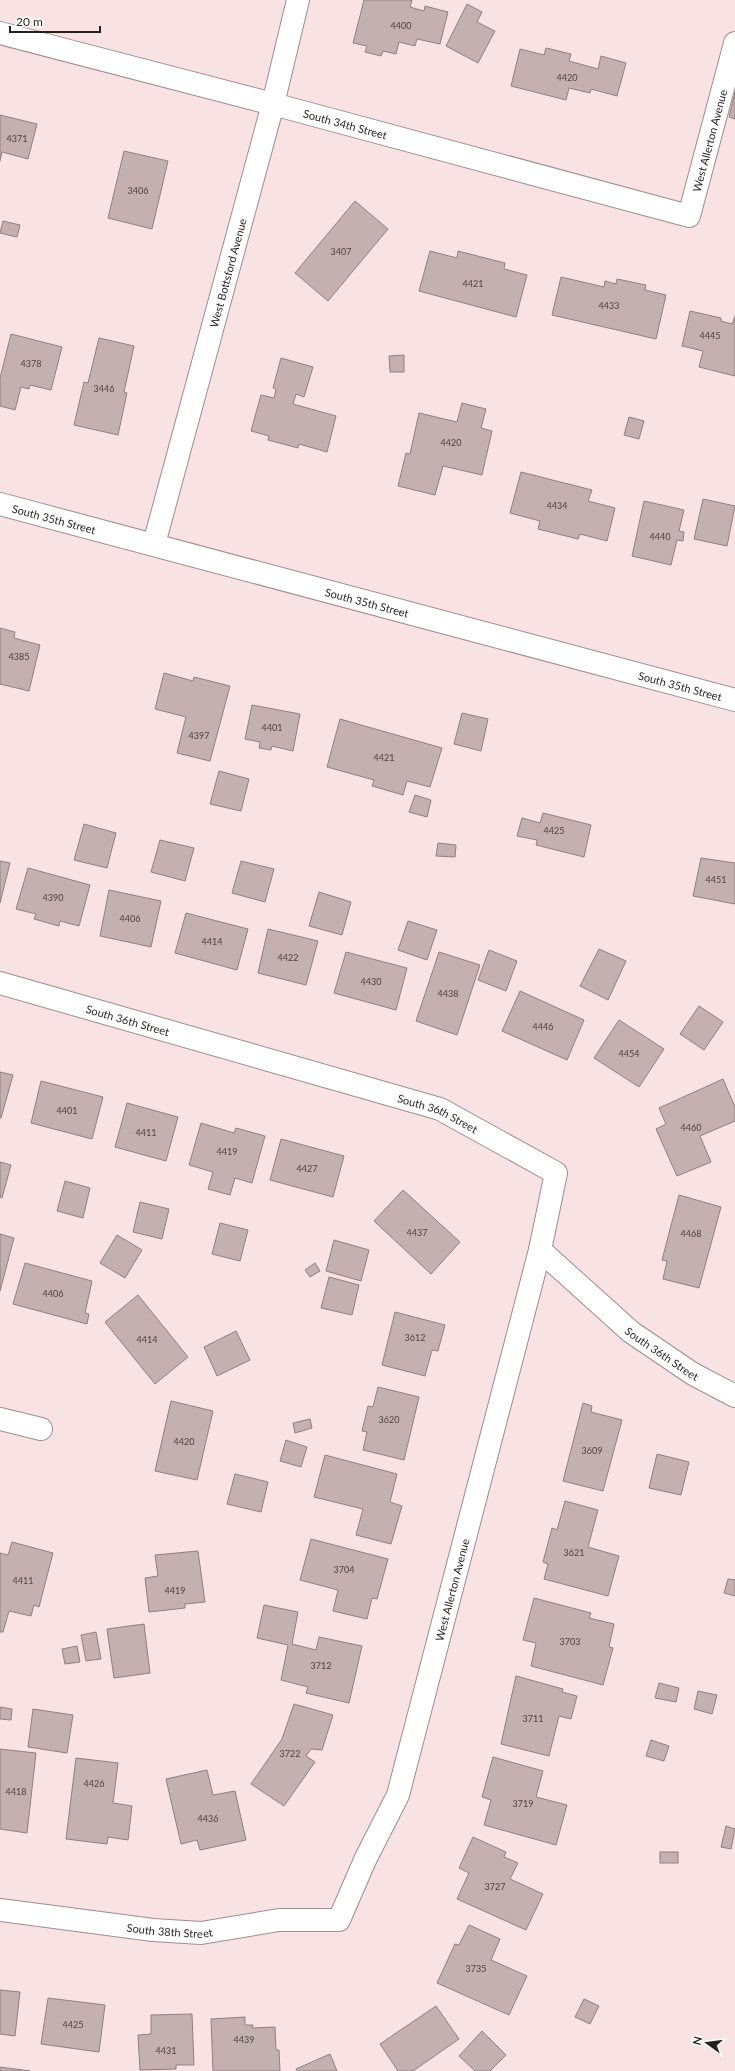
<svg xmlns="http://www.w3.org/2000/svg" width="735" height="2071" font-family="Lato,sans-serif">
	<style>
		.building { fill: #c4afb1; stroke: #927e80 }
		.lines { fill: none; stroke-linecap: round; stroke-linejoin: round }
		.minor-casing { stroke: #a08c8d; stroke-width: 24 }
		.tertiary-casing { stroke: #a08c8d; stroke-width: 24 }
		.minor { stroke: #fff; stroke-width: 22 }
		.tertiary { stroke: #fff; stroke-width: 22 }
		.labels { text-anchor: middle; dominant-baseline: central; stroke-width: 4; stroke-linejoin: round; paint-order: stroke }
		.number-label { font-size: 9px; fill: #4e4344 }
		.street-label { font-size: 11px; fill: #261f1f; stroke: #fff }
	</style>
	<rect width="100%" height="100%" fill="#f8e2e4"/>
	<g class="building">
		<polygon points="364,0 412,0 410,7 424,11 425,6 448,12 440,44 417,39 415,46 399,42 396,54 383,51 381,56 365,52 367,46 353,43"/>
		<polygon points="467,4 482,12 477,22 495,31 478,63 446,46"/>
		<polygon points="546,48 571,54 569,61 598,69 601,56 626,63 617,96 591,89 590,93 569,88 566,100 511,86 520,49 544,55"/>
		<polygon points="735,92 735,119 729,117"/>
		<polygon points="0,115 37,124 28,159 2,152 0,161"/>
		<polygon points="124,151 168,161 152,229 108,218"/>
		<polygon points="355,201 388,229 328,301 295,273"/>
		<polygon points="3,221 20,225 17,237 0,233"/>
		<polygon points="430,251 457,258 458,251 505,263 504,269 527,275 516,317 419,291"/>
		<polygon points="561,277 604,287 605,281 616,284 617,279 646,285 645,290 666,295 656,339 552,315"/>
		<polygon points="690,311 721,318 721,321 732,324 735,316 735,376 699,367 703,351 682,346"/>
		<polygon points="11,334 62,347 51,390 30,385 29,389 21,387 15,410 0,406 0,378"/>
		<polygon points="99,338 134,346 124,392 127,393 118,435 74,425 84,382 88,383"/>
		<polygon points="404,355 404,372 390,372 389,356"/>
		<polygon points="281,358 313,367 304,397 296,394 293,404 336,416 327,452 299,444 298,448 268,440 269,436 251,431 261,395 274,398 276,389 273,388"/>
		<polygon points="462,403 486,409 481,428 492,431 482,475 443,466 435,495 398,486 406,453 410,454 419,413 457,422"/>
		<polygon points="629,417 644,421 639,439 624,435"/>
		<polygon points="521,472 592,490 588,501 615,508 607,541 580,534 578,539 538,529 540,521 510,513"/>
		<polygon points="703,499 735,506 727,546 694,539"/>
		<polygon points="644,501 684,510 679,531 684,532 683,541 677,540 671,565 632,556"/>
		<polygon points="0,628 15,632 14,638 40,645 29,691 0,684"/>
		<polygon points="164,673 193,681 194,677 230,686 210,761 177,753 186,717 155,709"/>
		<polygon points="252,705 300,714 293,751 272,746 271,750 259,748 260,742 245,739"/>
		<polygon points="462,713 488,719 481,751 454,744"/>
		<polygon points="340,719 442,748 430,787 407,781 403,795 372,786 374,780 327,767"/>
		<polygon points="219,771 249,779 241,811 210,804"/>
		<polygon points="415,795 431,800 427,817 409,812"/>
		<polygon points="543,813 591,825 584,857 536,845 537,840 517,836 522,818 540,823"/>
		<polygon points="84,824 116,833 107,868 74,860"/>
		<polygon points="160,840 194,848 185,881 151,872"/>
		<polygon points="438,843 456,845 455,857 436,856"/>
		<polygon points="701,858 735,863 735,904 693,896"/>
		<polygon points="0,861 10,863 0,903"/>
		<polygon points="241,861 274,869 265,902 232,893"/>
		<polygon points="28,868 90,885 79,926 60,921 59,926 34,919 36,914 16,909"/>
		<polygon points="109,890 161,901 151,947 100,936"/>
		<polygon points="319,892 351,902 342,935 309,926"/>
		<polygon points="186,913 248,929 237,970 175,953"/>
		<polygon points="408,921 437,930 427,960 398,950"/>
		<polygon points="268,929 318,941 306,985 258,973"/>
		<polygon points="599,949 626,961 608,1000 580,986"/>
		<polygon points="489,950 517,961 506,991 478,980"/>
		<polygon points="346,952 407,968 396,1010 334,993"/>
		<polygon points="439,952 480,965 457,1035 416,1021"/>
		<polygon points="520,991 584,1020 567,1060 502,1031"/>
		<polygon points="699,1006 723,1022 704,1050 680,1034"/>
		<polygon points="619,1020 664,1049 639,1087 594,1058"/>
		<polygon points="0,1072 13,1075 1,1118 0,1118"/>
		<polygon points="723,1079 735,1107 735,1121 700,1136 711,1162 677,1176 656,1129 666,1124 659,1108"/>
		<polygon points="41,1081 103,1097 92,1139 31,1123"/>
		<polygon points="127,1103 178,1117 166,1161 115,1147"/>
		<polygon points="201,1123 234,1133 236,1128 265,1136 252,1183 235,1178 230,1195 208,1189 213,1172 189,1165"/>
		<polygon points="281,1139 344,1156 333,1197 270,1180"/>
		<polygon points="0,1162 11,1165 2,1198 0,1197"/>
		<polygon points="65,1181 90,1188 83,1218 57,1211"/>
		<polygon points="403,1190 460,1242 431,1274 374,1221"/>
		<polygon points="679,1195 721,1207 699,1288 663,1279 667,1261 662,1260"/>
		<polygon points="140,1202 169,1209 162,1239 133,1232"/>
		<polygon points="220,1223 248,1230 240,1261 212,1254"/>
		<polygon points="0,1234 14,1238 0,1291"/>
		<polygon points="117,1235 142,1250 125,1278 100,1263"/>
		<polygon points="334,1240 369,1250 361,1281 326,1271"/>
		<polygon points="25,1263 92,1281 85,1313 89,1314 87,1324 13,1304"/>
		<polygon points="315,1263 320,1271 310,1277 305,1270"/>
		<polygon points="329,1277 359,1285 352,1315 321,1308"/>
		<polygon points="138,1295 188,1357 155,1384 105,1322"/>
		<polygon points="395,1312 445,1325 438,1351 432,1350 425,1376 382,1365"/>
		<polygon points="236,1331 250,1360 217,1376 204,1347"/>
		<polygon points="378,1387 419,1397 404,1460 363,1450 367,1432 362,1431 368,1406 373,1407"/>
		<polygon points="171,1401 213,1411 197,1480 155,1471"/>
		<polygon points="583,1403 592,1406 591,1412 622,1420 603,1491 563,1481"/>
		<polygon points="310,1419 312,1428 295,1433 293,1423"/>
		<polygon points="286,1440 307,1447 301,1467 280,1461"/>
		<polygon points="657,1454 689,1462 681,1495 649,1488"/>
		<polygon points="325,1455 397,1474 390,1502 402,1506 391,1544 356,1535 363,1509 314,1497"/>
		<polygon points="235,1474 268,1482 261,1512 227,1504"/>
		<polygon points="565,1501 598,1510 588,1547 619,1556 608,1596 544,1579 548,1564 543,1562 552,1528 557,1530"/>
		<polygon points="311,1539 388,1559 377,1599 372,1598 367,1619 333,1611 338,1590 300,1580"/>
		<polygon points="12,1542 53,1553 39,1607 34,1605 31,1616 9,1611 3,1632 0,1632 0,1553 8,1555"/>
		<polygon points="198,1551 205,1602 185,1604 185,1608 149,1612 145,1578 158,1576 155,1555"/>
		<polygon points="728,1579 735,1580 735,1596 724,1593"/>
		<polygon points="534,1598 591,1613 589,1618 614,1624 609,1647 613,1648 603,1685 531,1666 536,1643 523,1640"/>
		<polygon points="264,1605 298,1612 292,1644 316,1650 319,1637 362,1646 349,1703 306,1693 308,1687 281,1680 288,1645 257,1638"/>
		<polygon points="144,1624 150,1673 114,1678 107,1629"/>
		<polygon points="96,1632 101,1659 86,1661 81,1635"/>
		<polygon points="77,1646 80,1662 65,1664 62,1649"/>
		<polygon points="516,1676 563,1689 562,1692 577,1696 571,1719 559,1716 549,1756 501,1744"/>
		<polygon points="659,1683 679,1688 676,1702 655,1698"/>
		<polygon points="698,1691 717,1695 712,1714 694,1709"/>
		<polygon points="294,1704 333,1715 322,1750 311,1749 306,1756 315,1762 284,1806 251,1784 282,1739"/>
		<polygon points="0,1707 12,1709 11,1720 0,1719"/>
		<polygon points="33,1709 73,1715 67,1753 28,1747"/>
		<polygon points="651,1740 669,1746 664,1761 646,1756"/>
		<polygon points="0,1749 36,1753 27,1833 0,1829"/>
		<polygon points="493,1757 543,1771 536,1797 567,1805 556,1845 484,1825 491,1800 482,1797"/>
		<polygon points="76,1758 118,1763 113,1803 132,1806 128,1840 108,1837 107,1844 66,1839"/>
		<polygon points="207,1770 213,1795 235,1791 246,1840 200,1850 197,1840 181,1844 166,1779"/>
		<polygon points="726,1826 735,1829 731,1849 721,1847"/>
		<polygon points="473,1837 506,1852 504,1857 518,1863 510,1879 543,1894 526,1930 457,1899 469,1873 459,1868"/>
		<rect x="660" y="1852" width="18" height="11"/>
		<polygon points="469,1925 500,1939 491,1960 527,1976 509,2015 437,1983 455,1944 459,1945"/>
		<polygon points="0,1990 20,1992 15,2036 0,2034"/>
		<polygon points="48,1998 105,2005 99,2052 41,2044"/>
		<polygon points="584,1999 599,2006 590,2024 575,2017"/>
		<polygon points="436,2006 459,2039 413,2071 398,2071 380,2044"/>
		<polygon points="192,2014 194,2065 176,2065 176,2069 140,2070 138,2035 151,2034 151,2015"/>
		<polygon points="245,2017 245,2025 253,2025 252,2028 275,2027 276,2050 279,2050 280,2071 213,2071 211,2019"/>
		<polygon points="482,2031 506,2055 490,2071 475,2071 459,2056"/>
		<polygon points="330,2054 337,2071 297,2071 296,2069"/>
		<polygon points="0,2067 30,2071 0,2071"/>
	</g>
	<g class="lines">
		<g class="minor-casing">
			<g id="minor">
				<path id="s1" d="M0,33L273,104L689,216L735,43"/>
				<path id="s2" d="M154,544L273,104L298,0"/>
				<path id="s3" d="M0,983L440,1109L556,1173L540,1250L631,1332L693,1374L735,1396"/>
				<polyline points="0,1419 41,1429"/>
				<path id="s4" d="M0,1910L153,1930L201,1933L279,1920H339L365,1860L398,1795L540,1250"/>
			</g>
		</g>
		<g class="tertiary-casing">
			<g id="tertiary">
				<path id="s5" d="M0,504L735,700"/>
			</g>
		</g>
		<use href="#minor" class="minor"/>
		<use href="#tertiary" class="tertiary"/>
	</g>
	<g class="labels">
		<g class="number-label">
			<text x="401" y="25">4400</text>
			<text x="567" y="77">4420</text>
			<text x="17" y="138">4371</text>
			<text x="138" y="190">3406</text>
			<text x="341" y="251">3407</text>
			<text x="473" y="283">4421</text>
			<text x="609" y="305">4433</text>
			<text x="710" y="335">4445</text>
			<text x="31" y="363">4378</text>
			<text x="104" y="388">3446</text>
			<text x="451" y="442">4420</text>
			<text x="557" y="505">4434</text>
			<text x="660" y="536">4440</text>
			<text x="19" y="656">4385</text>
			<text x="272" y="727">4401</text>
			<text x="199" y="735">4397</text>
			<text x="384" y="757">4421</text>
			<text x="554" y="830">4425</text>
			<text x="716" y="879">4451</text>
			<text x="53" y="897">4390</text>
			<text x="130" y="918">4406</text>
			<text x="212" y="941">4414</text>
			<text x="288" y="957">4422</text>
			<text x="371" y="981">4430</text>
			<text x="448" y="993">4438</text>
			<text x="543" y="1026">4446</text>
			<text x="629" y="1053">4454</text>
			<text x="67" y="1110">4401</text>
			<text x="691" y="1127">4460</text>
			<text x="146" y="1132">4411</text>
			<text x="227" y="1151">4419</text>
			<text x="307" y="1168">4427</text>
			<text x="417" y="1232">4437</text>
			<text x="691" y="1233">4468</text>
			<text x="53" y="1293">4406</text>
			<text x="415" y="1337">3612</text>
			<text x="147" y="1339">4414</text>
			<text x="389" y="1419">3620</text>
			<text x="184" y="1441">4420</text>
			<text x="592" y="1450">3609</text>
			<text x="574" y="1552">3621</text>
			<text x="344" y="1569">3704</text>
			<text x="23" y="1580">4411</text>
			<text x="175" y="1590">4419</text>
			<text x="570" y="1641">3703</text>
			<text x="321" y="1665">3712</text>
			<text x="533" y="1718">3711</text>
			<text x="290" y="1753">3722</text>
			<text x="94" y="1783">4426</text>
			<text x="16" y="1791">4418</text>
			<text x="523" y="1803">3719</text>
			<text x="208" y="1818">4436</text>
			<text x="495" y="1886">3727</text>
			<text x="476" y="1968">3735</text>
			<text x="73" y="2024">4425</text>
			<text x="244" y="2039">4439</text>
			<text x="166" y="2050">4431</text>
		</g>
		<g class="street-label">
			<text stroke="none"><textPath href="#s1" startOffset="357">South 34th Street</textPath></text>
			<text stroke="none"><textPath href="#s1" startOffset="791">West Allerton Avenue</textPath></text>
			<text stroke="none"><textPath href="#s2" startOffset="281">West Bottsford Avenue</textPath></text>
			<text stroke="none"><textPath href="#s5" startOffset="56">South 35th Street</textPath></text>
			<text stroke="none"><textPath href="#s5" startOffset="380">South 35th Street</textPath></text>
			<text stroke="none"><textPath href="#s5" startOffset="704">South 35th Street</textPath></text>
			<text stroke="none"><textPath href="#s3" startOffset="133">South 36th Street</textPath></text>
			<text stroke="none"><textPath href="#s3" startOffset="457">South 36th Street</textPath></text>
			<text stroke="none"><textPath href="#s3" startOffset="829">South 36th Street</textPath></text>
			<text stroke="none"><textPath href="#s4" startOffset="692">West Allerton Avenue</textPath></text>
			<text stroke="none"><textPath href="#s4" startOffset="171">South 38th Street</textPath></text>
		</g>
	</g>
	<g transform="translate(707 2043) rotate(284)" stroke="#ffffff" stroke-width="3" paint-order="stroke">
	<path d="M0-3L7 15L0 10L-7 15Z" fill="#261f1f"/>
	<text y="-6" font-size="11" font-weight="bold" text-anchor="middle" fill="#261f1f">N</text>
	</g>
	<path d="M10 26v6h90v-6" fill="none" stroke="#261f1f" stroke-width="2"/>
	<text x="16" y="26" font-size="12" fill="#261f1f" stroke="#ffffff" stroke-width="3" paint-order="stroke">20 m</text>
</svg>
